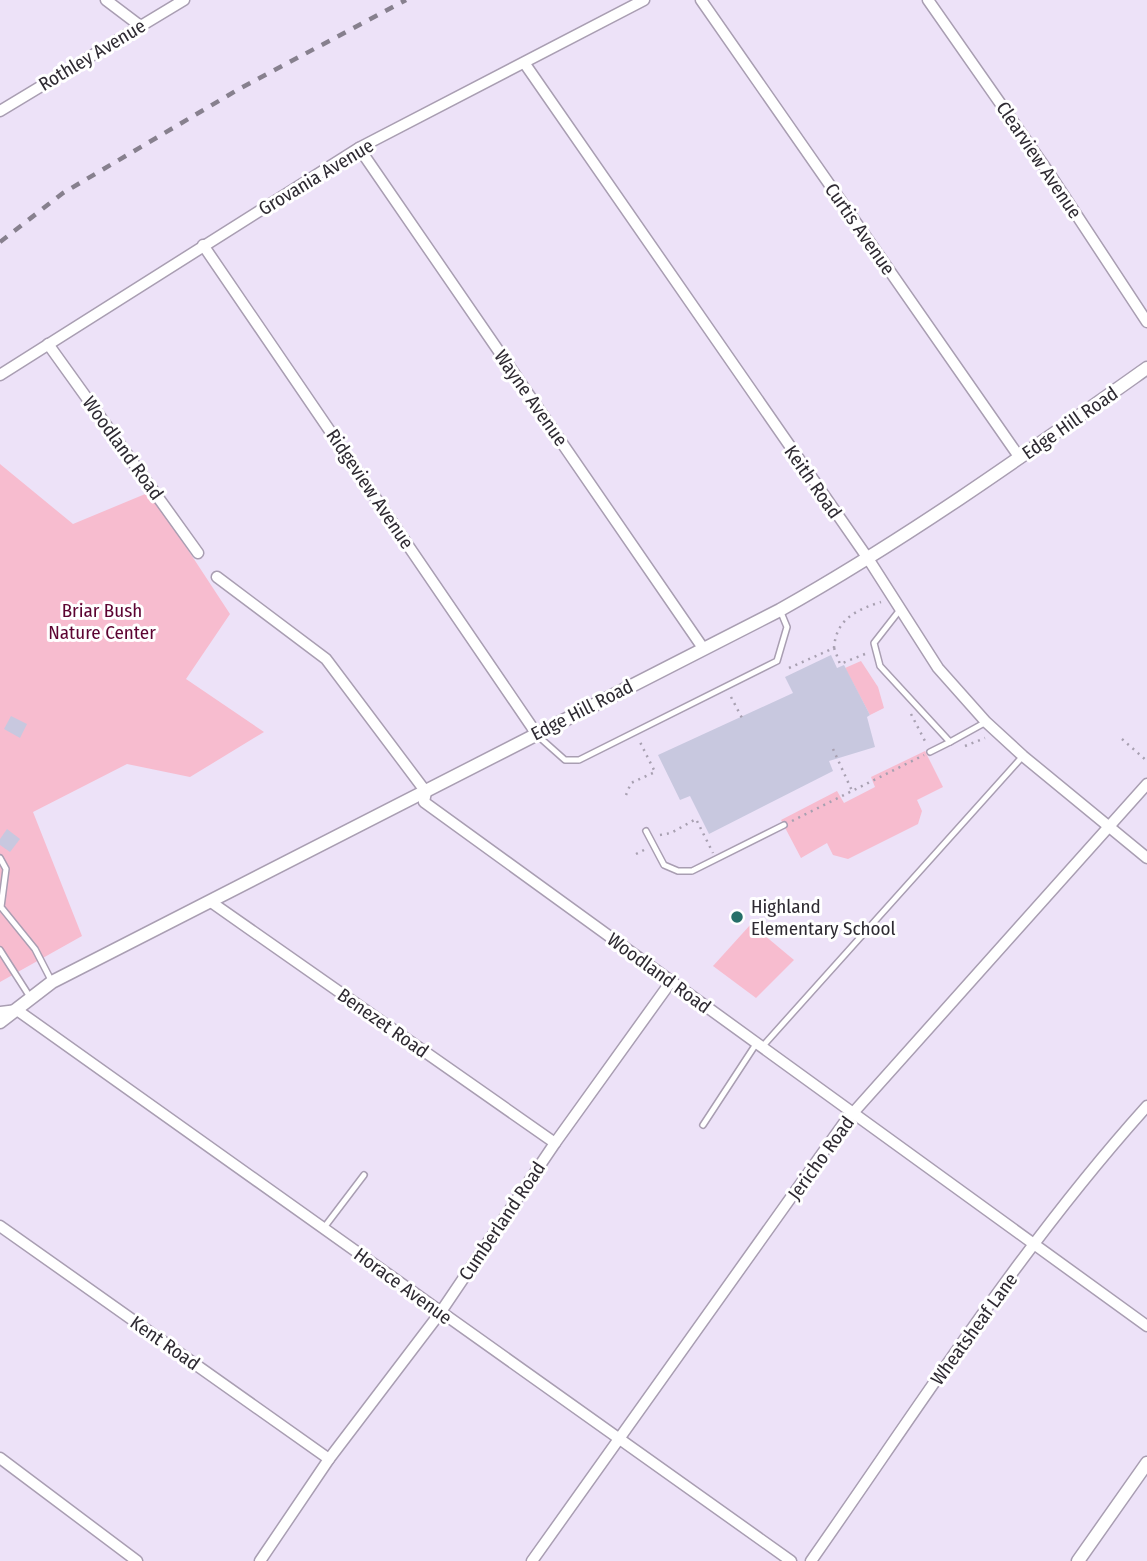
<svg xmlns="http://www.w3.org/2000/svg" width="1147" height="1561" font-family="'Fira Sans Condensed',sans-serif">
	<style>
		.green { fill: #f7bccf }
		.building { fill: #c8c8df }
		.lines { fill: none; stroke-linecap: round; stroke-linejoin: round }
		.service-casing { stroke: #a99eb2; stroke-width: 8 }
		.minor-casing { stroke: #a99eb2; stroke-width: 13 }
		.tertiary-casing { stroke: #a99eb2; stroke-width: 15 }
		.path { stroke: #a8a0b1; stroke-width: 2.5; stroke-dasharray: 2 5; stroke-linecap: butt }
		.service { stroke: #fff; stroke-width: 5 }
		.minor { stroke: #fff; stroke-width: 10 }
		.tertiary { stroke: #fff; stroke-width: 12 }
		.rail { stroke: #87808e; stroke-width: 4.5; stroke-dasharray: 9 9; stroke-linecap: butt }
		.poi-dot { fill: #266f69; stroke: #fff; stroke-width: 2.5 }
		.labels { text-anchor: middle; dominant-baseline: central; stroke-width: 6; stroke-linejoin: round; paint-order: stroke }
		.street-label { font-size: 19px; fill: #2e2a32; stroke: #fff }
		.park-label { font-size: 19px; fill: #5c0331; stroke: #fff }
		.poi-label { font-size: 19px; fill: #2e2a32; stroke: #fff; text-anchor: start }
	</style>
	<rect width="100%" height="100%" fill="#ede2f8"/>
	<g class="green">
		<polygon points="0,464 73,524 150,492 230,614 186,679 264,732 190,777 127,764 33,812 82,936 0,982"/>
		<polygon points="861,661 878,687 884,708 870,715 845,668"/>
		<polygon points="925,751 943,787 917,800 922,811 918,824 848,859 833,855 827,843 801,858 781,820 837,791 844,803 875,787 871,777"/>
		<polygon points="751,924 794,960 756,998 713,966"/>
	</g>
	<g class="building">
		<polygon points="831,655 837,668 844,665 870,715 867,717 875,747 829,761 833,771 709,834 690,796 680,800 658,755 793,693 785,677"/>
		<polygon points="11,716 27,724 20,738 4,729"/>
		<polygon points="7,829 20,839 10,852 0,845 0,839"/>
	</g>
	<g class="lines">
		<g class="service-casing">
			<g id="service">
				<polyline points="899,611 874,643 880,666 950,742 986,722"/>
				<polyline points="538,736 565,760 579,760 777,661 787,627 780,610"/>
				<polyline points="930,752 950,742"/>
				<polyline points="646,831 664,865 678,871 692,871 784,825"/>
				<polyline points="0,858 6,869 1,907 35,949 51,980"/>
				<polyline points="0,950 30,997"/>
				<polyline points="761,1048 1023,756"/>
				<polyline points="703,1125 756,1044"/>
				<polyline points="323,1229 364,1175"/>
			</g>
		</g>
		<g class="minor-casing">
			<g id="minor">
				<polyline points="106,0 139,25"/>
				<polyline points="701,0 1020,458"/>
				<polyline points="928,0 1049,173 1147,322"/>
				<polyline points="525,64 869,560 938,668 986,722 1023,756 1147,858"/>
				<polyline points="0,111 184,0"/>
				<polyline points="359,148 703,648"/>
				<polyline points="203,245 536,733"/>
				<polyline points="48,344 198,553"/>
				<polyline points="0,375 359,148 644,0"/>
				<polyline points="217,577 326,659 426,792 424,802 1147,1326"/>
				<polyline points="211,902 555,1143"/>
				<polyline points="0,1012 17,1010 24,1015 791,1561"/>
				<polyline points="0,1226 329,1459"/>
				<polyline points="0,1458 137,1561"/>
				<polyline points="260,1561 329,1459 440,1313 555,1143 670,983"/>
				<polyline points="532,1561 844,1123 1147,784"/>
				<path d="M811,1561C919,1407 1021,1246 1147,1106"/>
			</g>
		</g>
		<g class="tertiary-casing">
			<g id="tertiary">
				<path d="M0,1022L52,982L780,610C908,538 1027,453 1147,368"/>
				<polyline points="1078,1561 1147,1463"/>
			</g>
		</g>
		<g class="path">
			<polyline points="834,648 840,664 865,654"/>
			<path d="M789,668L834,648C836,619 856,610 881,602"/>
			<polyline points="731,697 742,718"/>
			<polyline points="911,714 927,745"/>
			<polyline points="1122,739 1147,761"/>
			<polyline points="965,746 985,738"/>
			<polyline points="833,749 853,793"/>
			<polyline points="626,795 631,783 655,772 640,742"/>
			<polyline points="792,821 924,755"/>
			<polyline points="660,835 671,833 696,819 713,853"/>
			<polyline points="636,854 644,850"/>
		</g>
		<use href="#service" class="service"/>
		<use href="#minor" class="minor"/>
		<use href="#tertiary" class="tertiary"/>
		<polyline class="rail" points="0,242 63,193 239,89 406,0"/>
	</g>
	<circle class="poi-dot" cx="737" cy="917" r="7"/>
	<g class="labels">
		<g class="street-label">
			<text transform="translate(92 55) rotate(-31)">Rothley Avenue</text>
			<text transform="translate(1039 160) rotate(56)">Clearview Avenue</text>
			<text transform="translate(316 177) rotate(-31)">Grovania Avenue</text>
			<text transform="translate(860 229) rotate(55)">Curtis Avenue</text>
			<text transform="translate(531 398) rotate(55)">Wayne Avenue</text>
			<text transform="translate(1070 423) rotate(-35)">Edge Hill Road</text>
			<text transform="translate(123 448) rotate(54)">Woodland Road</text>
			<text transform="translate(813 482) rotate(55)">Keith Road</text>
			<text transform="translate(370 489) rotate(56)">Ridgeview Avenue</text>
			<text transform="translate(582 710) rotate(-27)">Edge Hill Road</text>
			<text transform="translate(659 973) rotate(36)">Woodland Road</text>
			<text transform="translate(383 1023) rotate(35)">Benezet Road</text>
			<text transform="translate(821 1158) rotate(-54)">Jericho Road</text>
			<text transform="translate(502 1221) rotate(-56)">Cumberland Road</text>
			<text transform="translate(403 1286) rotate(36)">Horace Avenue</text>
			<text transform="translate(974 1329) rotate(-54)">Wheatsheaf Lane</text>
			<text transform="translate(165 1343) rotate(35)">Kent Road</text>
		</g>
		<g class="park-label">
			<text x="102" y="610">Briar Bush<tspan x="102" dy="22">Nature Center</tspan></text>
		</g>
		<g class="poi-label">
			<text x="751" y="906">Highland<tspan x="751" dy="22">Elementary School</tspan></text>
		</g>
	</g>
</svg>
